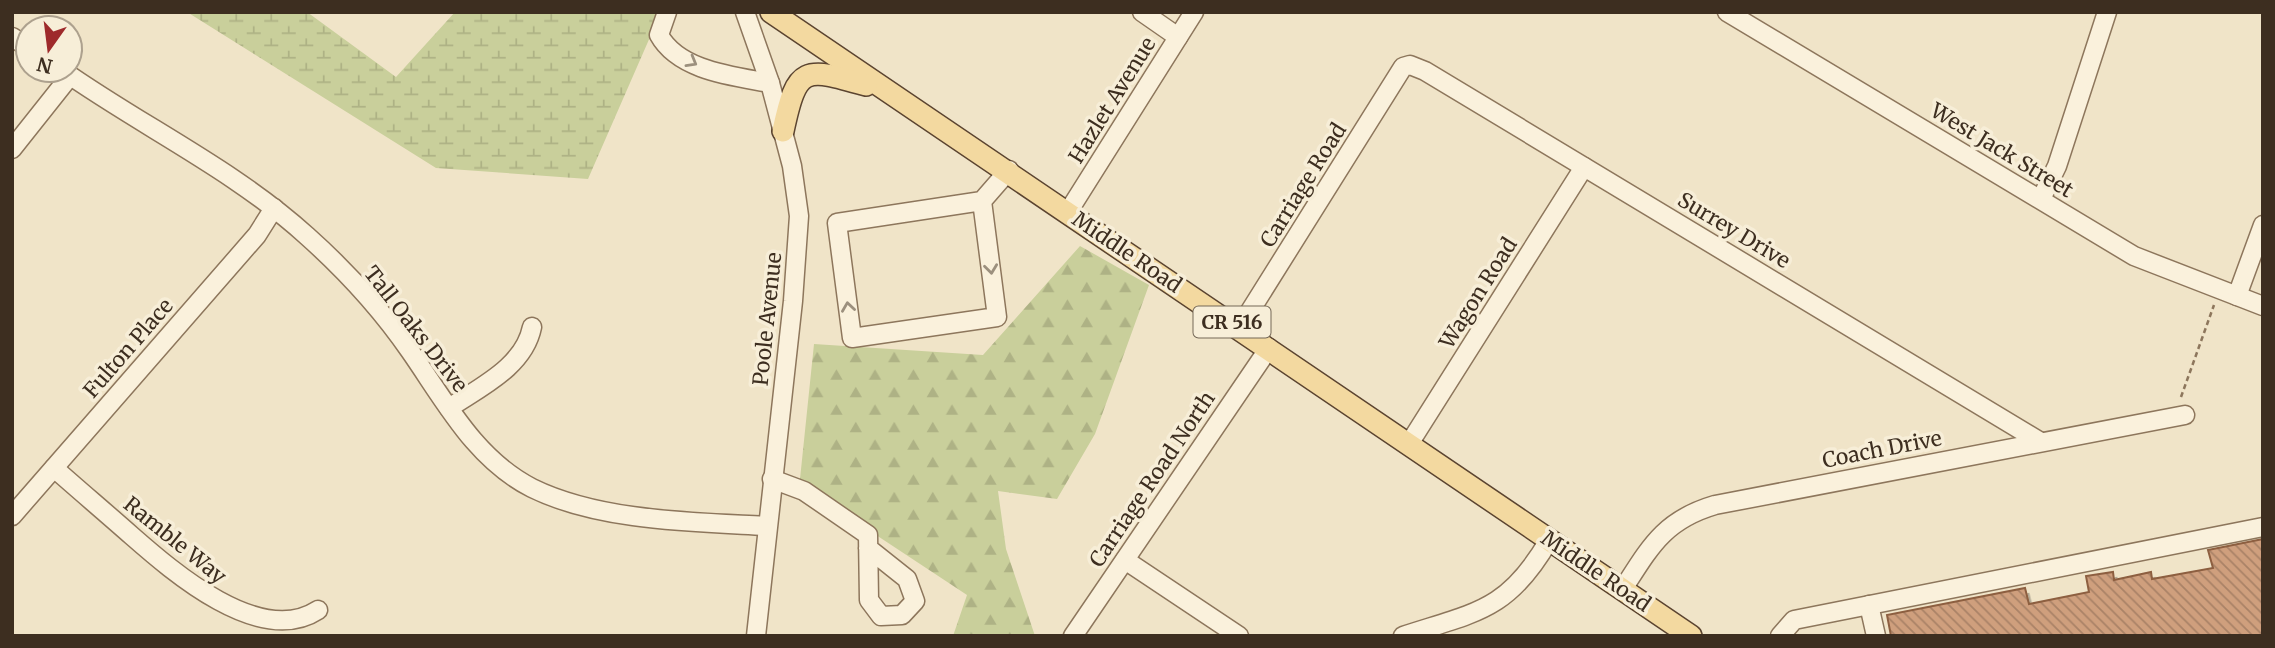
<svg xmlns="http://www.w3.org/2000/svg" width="2275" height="648" font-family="Merriweather,serif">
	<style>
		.forest { fill: url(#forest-firs) }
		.wetland { fill: url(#wetland-marsh) }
		.building { fill: url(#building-back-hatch); stroke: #8d5f41; stroke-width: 2; filter: url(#shadow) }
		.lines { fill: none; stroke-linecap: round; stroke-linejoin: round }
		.minor-casing { stroke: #8d765c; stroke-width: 21 }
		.major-casing { stroke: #5b4430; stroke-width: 24 }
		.path { stroke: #8d765c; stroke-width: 2.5; stroke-dasharray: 5 3.5; stroke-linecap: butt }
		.minor { stroke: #faf1dc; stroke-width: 18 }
		.major { stroke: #f3d9a0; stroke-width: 21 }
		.oneway { stroke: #9c907e }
		.labels { text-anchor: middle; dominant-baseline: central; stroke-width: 7; stroke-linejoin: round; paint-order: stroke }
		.shield { fill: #f7eed8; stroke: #756857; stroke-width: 2 }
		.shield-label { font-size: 19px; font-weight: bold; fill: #3d2e20 }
		.street-label { font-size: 21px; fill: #3d2e20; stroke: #f7eed8 }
	</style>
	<defs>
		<pattern id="forest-firs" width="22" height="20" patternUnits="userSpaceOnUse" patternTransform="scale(1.75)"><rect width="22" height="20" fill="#c9cf9b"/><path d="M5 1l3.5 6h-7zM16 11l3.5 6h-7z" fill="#aeb285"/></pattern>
		<pattern id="wetland-marsh" width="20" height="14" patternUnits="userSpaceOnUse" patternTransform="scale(1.75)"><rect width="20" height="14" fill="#c9cf9b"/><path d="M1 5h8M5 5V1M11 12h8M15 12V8" fill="none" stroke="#aeb285"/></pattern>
		<pattern id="building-back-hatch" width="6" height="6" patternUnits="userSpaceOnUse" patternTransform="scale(1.75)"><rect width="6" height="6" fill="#cf9f7d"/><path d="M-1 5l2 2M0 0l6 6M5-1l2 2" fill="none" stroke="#a98266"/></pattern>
		<filter id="shadow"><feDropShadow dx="3.5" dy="6" stdDeviation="0" flood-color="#0004"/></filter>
	</defs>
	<rect width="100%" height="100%" fill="#f0e4c8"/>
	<polygon class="forest" points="1080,246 1149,285 1095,434 1057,499 998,491 1006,549 1035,636 953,636 967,595 867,529 800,479 814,344 983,355"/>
	<polygon class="wetland" points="187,12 307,12 396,77 455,12 661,12 588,179 436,168"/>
	<polygon class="building" points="2263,539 2263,636 1891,636 1887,615 2025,588 2029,604 2089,592 2086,576 2113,572 2114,580 2151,572 2152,579 2213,568 2208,550"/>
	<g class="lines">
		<g class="minor-casing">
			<g id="minor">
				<path d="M667,12L659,35C679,71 733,76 770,83"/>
				<polyline points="745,12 770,83 792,166 799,216 793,301 756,636"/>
				<polyline points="1142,12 1178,37"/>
				<polyline points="1727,12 2134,256 2263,306"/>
				<polyline points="12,37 28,47"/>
				<path d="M62,70C143,127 233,169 307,236C345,270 381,309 410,351C445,401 475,459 532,488C599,521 692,522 766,526"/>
				<polyline points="12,149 70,76"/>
				<polyline points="2041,199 2057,166 2107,12"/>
				<polyline points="982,201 997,317 852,338 837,223 982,201 1009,170"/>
				<polyline points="1068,212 1194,12"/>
				<polyline points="2237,296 2263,225"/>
				<polyline points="1240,327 1403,67 1410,65 1425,71 2039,441"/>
				<path d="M449,408C480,387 524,367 532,327"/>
				<polyline points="1409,444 1584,167"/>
				<path d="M54,468C80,491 106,513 132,536C172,571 260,648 318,610"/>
				<polyline points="772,479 804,491 868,535 869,600 881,616 902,615 915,601 907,579 868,548"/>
				<polyline points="12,516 257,235 274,208"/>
				<polyline points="1125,560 1239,636"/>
				<path d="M1623,589C1650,547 1664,520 1715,505L2185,415"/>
				<polyline points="1869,605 1876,636"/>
				<polyline points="1073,636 1269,348"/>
				<path d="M1403,636C1476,612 1508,611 1549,540"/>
				<polyline points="1780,636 1794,620 2263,527"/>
			</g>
		</g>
		<g class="major-casing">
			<g id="major">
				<polyline points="771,12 1691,636"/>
				<path d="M783,131C797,65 804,67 866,85"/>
			</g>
		</g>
		<polyline class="path" points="2181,397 2214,305"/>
		<use href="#minor" class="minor"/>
		<use href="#major" class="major"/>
	</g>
	<defs><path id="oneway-chevron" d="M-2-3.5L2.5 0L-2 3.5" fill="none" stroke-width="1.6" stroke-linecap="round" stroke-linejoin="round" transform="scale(1.75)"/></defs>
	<g class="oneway">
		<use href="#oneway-chevron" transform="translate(692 62) rotate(30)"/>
		<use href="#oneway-chevron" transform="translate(991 269) rotate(83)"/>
		<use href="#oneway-chevron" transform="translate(848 307) rotate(-98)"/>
	</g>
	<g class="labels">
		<rect class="shield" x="1193.5" y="306.5" width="77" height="31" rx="5"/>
		<g class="shield-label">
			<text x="1232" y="322">CR 516</text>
		</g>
		<g class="street-label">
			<text transform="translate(1112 100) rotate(-58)">Hazlet Avenue</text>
			<text transform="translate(2002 150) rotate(31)">West Jack Street</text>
			<text transform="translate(1303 185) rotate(-58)">Carriage Road</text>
			<text transform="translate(1734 230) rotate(31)">Surrey Drive</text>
			<text transform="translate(1127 252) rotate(34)">Middle Road</text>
			<text transform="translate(1478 293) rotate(-58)">Wagon Road</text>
			<text transform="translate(767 319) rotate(-84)">Poole Avenue</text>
			<text transform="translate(416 329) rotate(52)">Tall Oaks Drive</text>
			<text transform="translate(128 348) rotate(-49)">Fulton Place</text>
			<text transform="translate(1882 449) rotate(-11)">Coach Drive</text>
			<text transform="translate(1152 479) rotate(-56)">Carriage Road North</text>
			<text transform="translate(175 540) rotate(39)">Ramble Way</text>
			<text transform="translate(1596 571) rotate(34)">Middle Road</text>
		</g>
	</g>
	<rect width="2275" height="648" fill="none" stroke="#3d2e20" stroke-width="28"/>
	<g transform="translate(49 49) rotate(194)"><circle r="33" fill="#f7eed8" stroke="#ada18e" stroke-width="2"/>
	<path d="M0-5L12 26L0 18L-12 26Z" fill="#9e2a2b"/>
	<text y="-10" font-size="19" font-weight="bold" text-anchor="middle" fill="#3d2e20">N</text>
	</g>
</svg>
